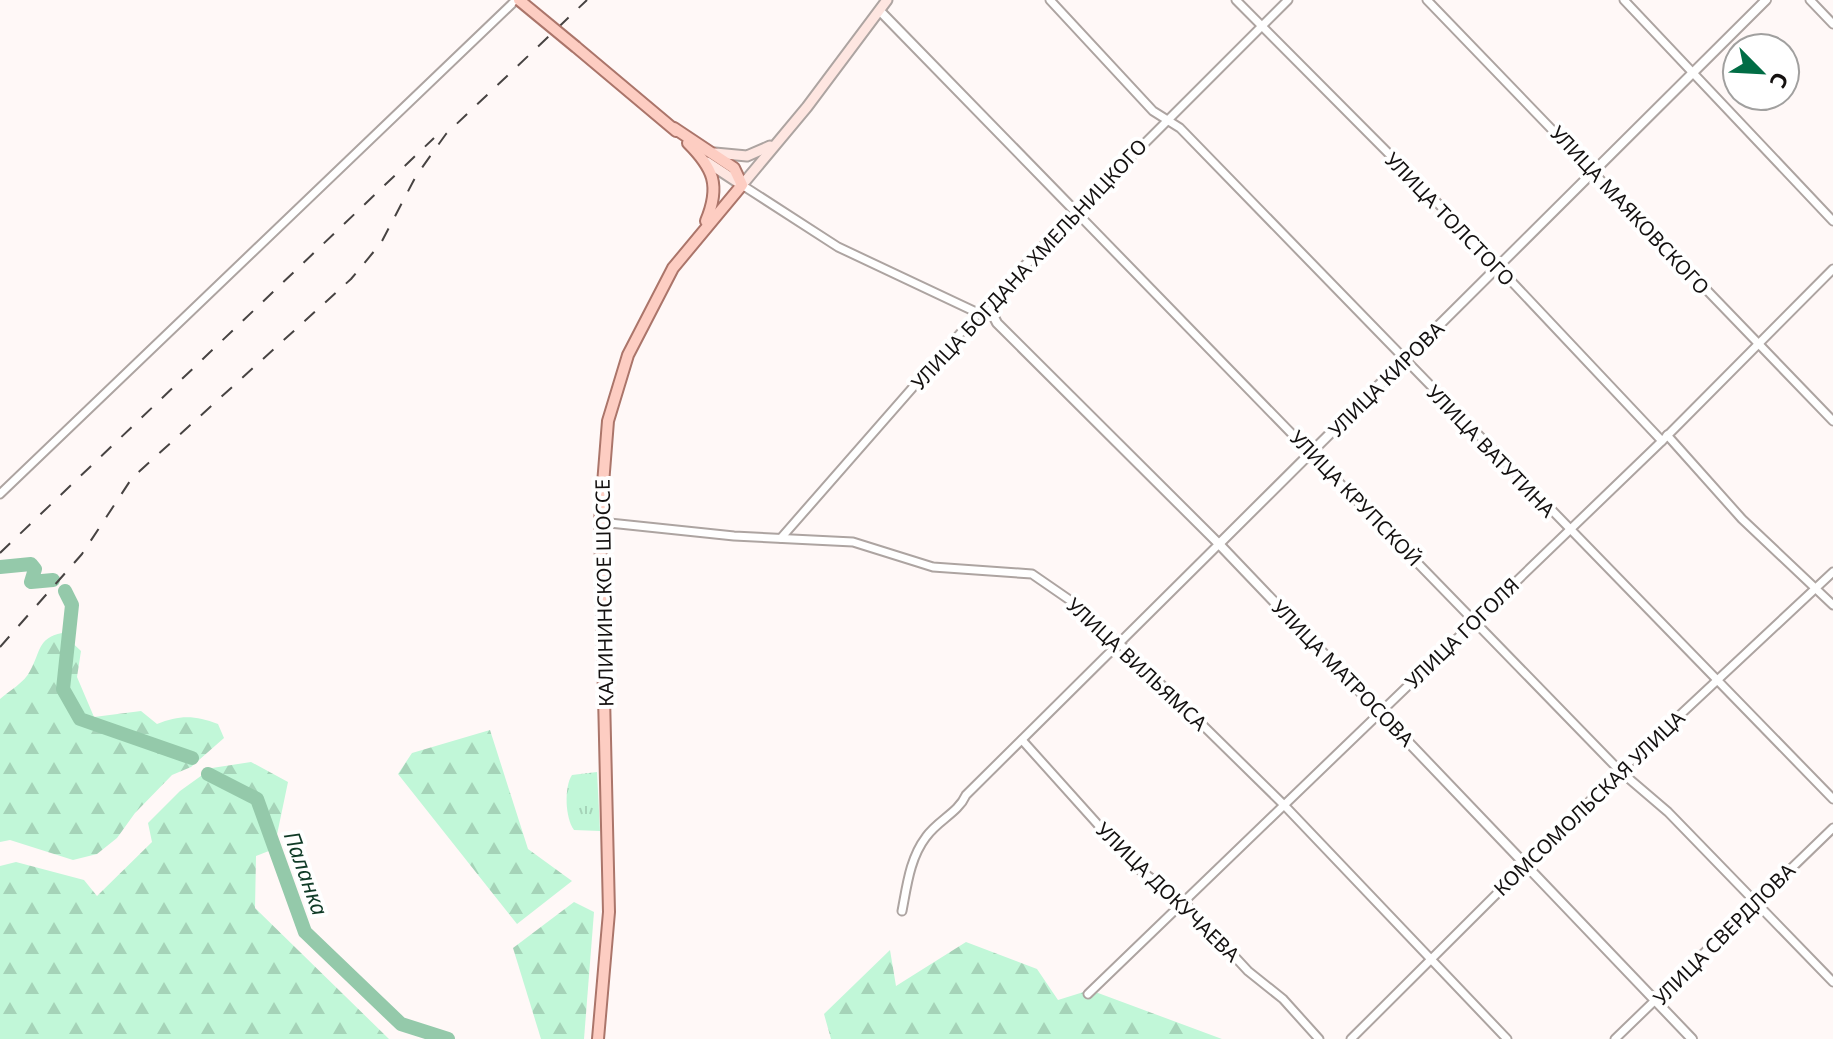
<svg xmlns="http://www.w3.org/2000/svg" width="1833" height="1039" font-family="'Noto Sans',sans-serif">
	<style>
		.grass { fill: url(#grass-tufts) }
		.forest { fill: url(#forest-firs) }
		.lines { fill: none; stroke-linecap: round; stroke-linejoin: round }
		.river { stroke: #94c9aa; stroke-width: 14 }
		.minor-casing { stroke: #ada4a1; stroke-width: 11 }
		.tertiary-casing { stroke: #ada4a1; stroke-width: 12 }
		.secondary-casing { stroke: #ada4a1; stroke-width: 13 }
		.primary-casing { stroke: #ab756a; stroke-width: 14 }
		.minor { stroke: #fff; stroke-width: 7 }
		.tertiary { stroke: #fff; stroke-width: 8 }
		.secondary { stroke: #fee6e1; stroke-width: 9 }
		.primary { stroke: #fdcdc2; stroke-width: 10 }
		.rail { stroke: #474342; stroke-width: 2; stroke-dasharray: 14 14; stroke-linecap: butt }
		.primary-bridge-casing { stroke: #ab756a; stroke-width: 14; stroke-linecap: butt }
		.primary-bridge { stroke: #fdcdc2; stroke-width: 10 }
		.labels { text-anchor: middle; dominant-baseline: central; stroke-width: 8; stroke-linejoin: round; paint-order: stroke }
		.street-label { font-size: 20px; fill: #141110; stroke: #fff }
		.water-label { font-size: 22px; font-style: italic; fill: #0f3a26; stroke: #fff }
	</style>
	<defs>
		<pattern id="grass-tufts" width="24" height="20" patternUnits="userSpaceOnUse" patternTransform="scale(2)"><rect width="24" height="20" fill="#c1f7d8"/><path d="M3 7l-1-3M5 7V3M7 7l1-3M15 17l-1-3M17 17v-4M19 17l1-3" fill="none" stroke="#a5d3b8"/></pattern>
		<pattern id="forest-firs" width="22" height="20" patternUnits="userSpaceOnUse" patternTransform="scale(2)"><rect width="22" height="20" fill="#c1f7d8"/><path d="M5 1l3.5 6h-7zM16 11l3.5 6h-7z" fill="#a5d3b8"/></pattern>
	</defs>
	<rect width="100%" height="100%" fill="#fff8f7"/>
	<path class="grass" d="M597,772L600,831L574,830C565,818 564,787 572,775Z"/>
	<g class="forest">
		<path d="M62,633L81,651L77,677L94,717L141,711L157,724C179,715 195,715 218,724L224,738L191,767L172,775L135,813L117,838L97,854L73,860L10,840L0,842V699C9,691 25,682 30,671C41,652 37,638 62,633Z"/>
		<polygon points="490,730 528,849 572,881 517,924 398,774 412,753"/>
		<polygon points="251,762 288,782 274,849 256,856 255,908 389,1039 0,1039 0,866 16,862 84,880 97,896 152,842 148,823 180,791 212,768"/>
		<polygon points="574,902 594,912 584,1039 541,1039 513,948"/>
		<polygon points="966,942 1037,969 1058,1000 1090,990 1222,1039 831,1039 824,1014 890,950 896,986"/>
	</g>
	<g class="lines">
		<g class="river">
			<polyline points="0,567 31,564 35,569 31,582 53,580"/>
			<polyline points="65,591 72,605 63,689 80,719 192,758"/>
			<polyline points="208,774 257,799 305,932 401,1024 448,1039"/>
		</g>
		<g class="minor-casing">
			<g id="minor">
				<polyline points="1050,0 1153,111 1180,128 1833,799"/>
				<polyline points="1236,0 1430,195 1662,441"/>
				<polyline points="1288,0 1076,212 1620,771 1668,812 1833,982"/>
				<polyline points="1427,0 1833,421"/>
				<polyline points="1624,0 1833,221"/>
				<polyline points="1810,0 1833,24"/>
				<polyline points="742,185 838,247 978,313"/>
				<polyline points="1667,435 1742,519 1833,605"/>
				<polyline points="0,494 516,0"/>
				<polyline points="600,522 734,536 853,542 933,567 1032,574 1074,603 1117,641 1284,805 1507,1039"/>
				<polyline points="781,538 978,313 991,311"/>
				<polyline points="1022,740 1137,868 1183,901 1248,971 1283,999 1319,1039"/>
				<path d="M902,911C907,885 910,858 926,837C938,820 958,813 966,795L1219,544"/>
				<polyline points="1088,994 1662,441 1833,269"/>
				<polyline points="1351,1039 1620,771 1833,572"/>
				<polyline points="1615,1039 1833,828"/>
			</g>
		</g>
		<g class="tertiary-casing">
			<g id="tertiary">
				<polyline points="881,12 1076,212 997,295 991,311 997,323 1219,544 1692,1039"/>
				<polyline points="1219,544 1766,0"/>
			</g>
		</g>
		<g class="secondary-casing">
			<g id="secondary">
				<polyline points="715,153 747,156 770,146"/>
				<polyline points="707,162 742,185 807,107 887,0"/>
			</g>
		</g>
		<g class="primary-casing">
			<g id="primary">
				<polyline points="576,47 676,131"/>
				<path d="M688,143C713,168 721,185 706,221"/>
				<polyline points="598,1039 609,912 600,522 608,421 628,355 673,268 742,185 734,168 674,128"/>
			</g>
		</g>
		<use href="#minor" class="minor"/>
		<use href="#tertiary" class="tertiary"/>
		<use href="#secondary" class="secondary"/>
		<use href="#primary" class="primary"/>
		<g class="rail">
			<polyline points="0,553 434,138"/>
			<polyline points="0,647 82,554 132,478 351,279 381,243 416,176 446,134 587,0"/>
		</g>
		<g class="primary-bridge-casing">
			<polyline id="primary-bridge" points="519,0 576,47"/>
		</g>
		<use href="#primary-bridge" class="primary-bridge"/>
	</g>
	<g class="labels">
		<g class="street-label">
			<text transform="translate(1630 210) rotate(47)">УЛИЦА МАЯКОВСКОГО</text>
			<text transform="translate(1450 219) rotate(46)">УЛИЦА ТОЛСТОГО</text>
			<text transform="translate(1029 264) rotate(-47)">УЛИЦА БОГДАНА ХМЕЛЬНИЦКОГО</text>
			<text transform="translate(1386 379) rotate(-45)">УЛИЦА КИРОВА</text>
			<text transform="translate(1491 451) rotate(46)">УЛИЦА ВАТУТИНА</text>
			<text transform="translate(1356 498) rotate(46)">УЛИЦА КРУПСКОЙ</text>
			<text transform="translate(604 593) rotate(-91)">КАЛИНИНСКОЕ ШОССЕ</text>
			<text transform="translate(1462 633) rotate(-44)">УЛИЦА ГОГОЛЯ</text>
			<text transform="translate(1137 664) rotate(43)">УЛИЦА ВИЛЬЯМСА</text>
			<text transform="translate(1343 673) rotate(46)">УЛИЦА МАТРОСОВА</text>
			<text transform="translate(1589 803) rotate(-44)">КОМСОМОЛЬСКАЯ УЛИЦА</text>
			<text transform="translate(1168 892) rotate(44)">УЛИЦА ДОКУЧАЕВА</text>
			<text transform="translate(1724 934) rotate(-45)">УЛИЦА СВЕРДЛОВА</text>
		</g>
		<g class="water-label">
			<text transform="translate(307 873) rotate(70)">Паланка</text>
		</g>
	</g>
	<g transform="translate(1761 72) rotate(114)"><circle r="38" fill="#ffffff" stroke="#a1a09f" stroke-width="2"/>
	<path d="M0-6L14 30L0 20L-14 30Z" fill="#016d45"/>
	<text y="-12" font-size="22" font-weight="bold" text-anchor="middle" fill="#141110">С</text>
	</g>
</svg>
